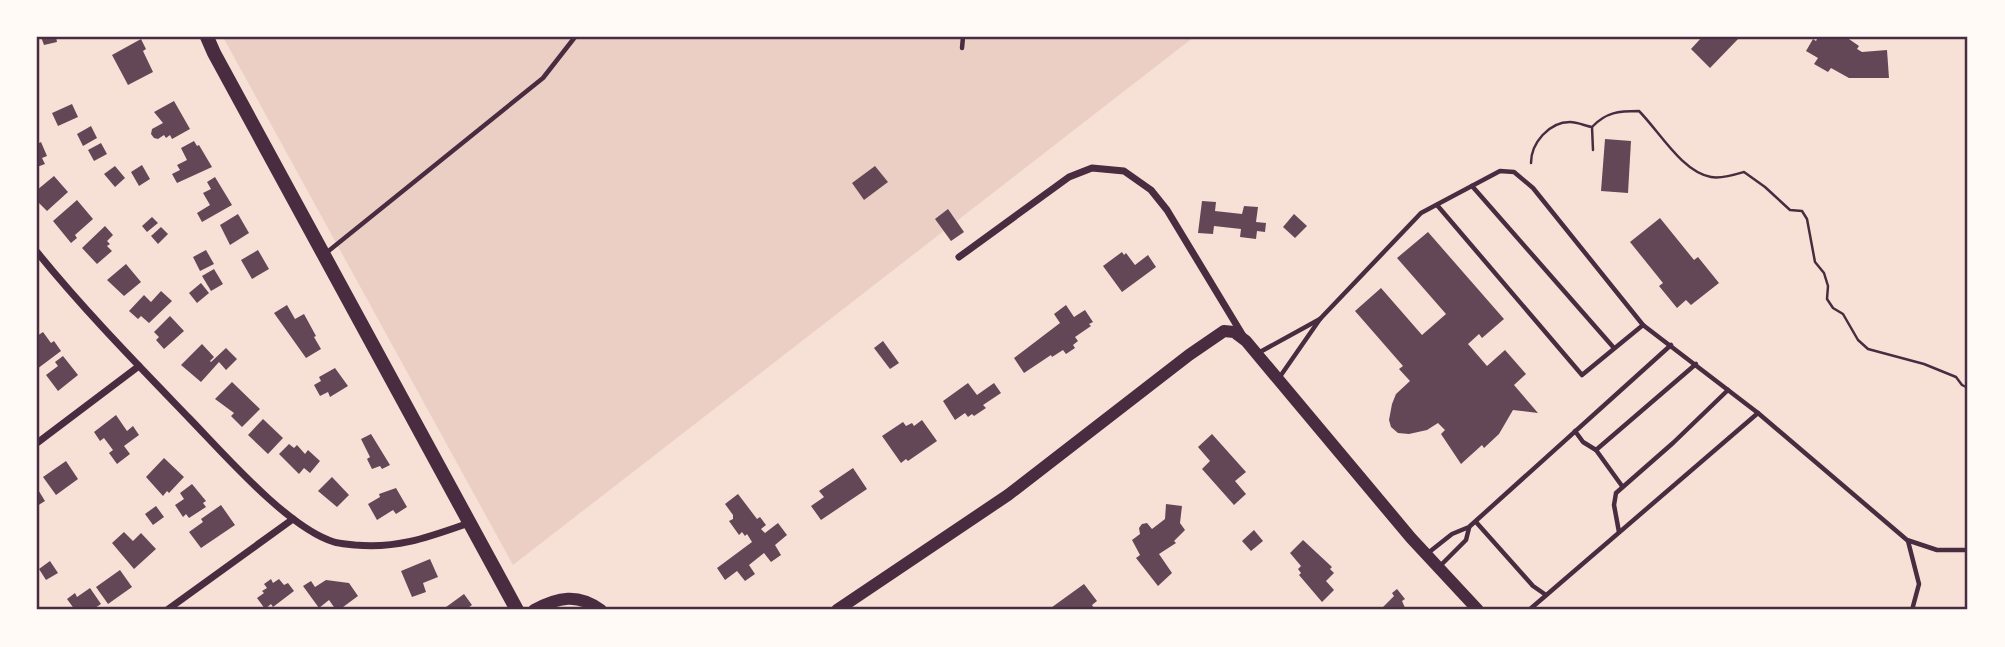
<svg xmlns="http://www.w3.org/2000/svg" width="2005" height="647" font-family="'IBM Plex Serif',serif">
	<style>
		.green { fill: #ebcfc5 }
		.building { fill: #644757 }
		.lines { fill: none; stroke-linecap: round; stroke-linejoin: round }
		.path { stroke: #4a2c40; stroke-width: 2.5 }
		.service { stroke: #4a2c40; stroke-width: 4.5 }
		.minor { stroke: #4a2c40; stroke-width: 7 }
		.tertiary { stroke: #4a2c40; stroke-width: 12 }
		.secondary { stroke: #4a2c40; stroke-width: 14 }
		.neatline { fill: none; stroke: #4a2c40; stroke-width: 2.5 }
	</style>
	<rect width="100%" height="100%" fill="#f7e1d7"/>
	<polygon class="green" points="223,37 1194,37 513,565"/>
	<g class="building">
		<polygon points="41,37 56,37 57,42 44,45"/>
		<polygon points="1702,37 1740,37 1710,68 1691,49"/>
		<polygon points="1818,37 1846,37 1859,46 1857,49 1862,52 1887,50 1889,78 1849,78 1831,68 1828,72 1814,64 1818,58 1806,51 1813,39 1816,41"/>
		<polygon points="141,39 146,49 143,51 153,72 128,85 112,55"/>
		<polygon points="174,101 190,129 172,139 170,135 166,138 164,135 158,139 154,138 151,134 152,129 163,123 154,112"/>
		<polygon points="72,104 78,117 58,126 52,113"/>
		<polygon points="91,126 97,138 83,146 77,134"/>
		<polygon points="1605,139 1631,141 1628,193 1601,191"/>
		<polygon points="194,141 197,146 199,145 212,167 177,183 172,174 180,170 177,165 187,160 181,148"/>
		<polygon points="41,142 47,156 42,158 45,164 37,167 37,144"/>
		<polygon points="101,143 107,154 94,161 88,150"/>
		<polygon points="142,165 150,179 139,186 131,172"/>
		<polygon points="115,166 125,178 115,187 104,174"/>
		<polygon points="875,166 888,182 864,200 852,183"/>
		<polygon points="54,176 68,192 47,211 39,203 37,205 37,190"/>
		<polygon points="215,177 232,205 202,222 197,213 210,205 203,193 211,189 207,182"/>
		<polygon points="77,200 93,219 75,235 77,238 71,243 53,221"/>
		<polygon points="1202,201 1216,202 1215,211 1242,214 1244,206 1258,207 1256,222 1266,223 1265,232 1257,231 1256,239 1240,237 1241,229 1214,226 1213,234 1198,233"/>
		<polygon points="948,209 964,232 951,241 935,219"/>
		<polygon points="238,214 249,233 230,245 220,225"/>
		<polygon points="1294,214 1307,226 1295,238 1283,227"/>
		<polygon points="152,217 158,223 147,232 142,226"/>
		<polygon points="1660,218 1694,260 1698,257 1719,283 1691,305 1686,300 1677,308 1659,286 1663,283 1630,242"/>
		<polygon points="105,226 113,235 107,241 110,244 107,246 112,251 97,264 82,248"/>
		<polygon points="161,227 168,234 158,244 151,236"/>
		<polygon points="1428,232 1504,319 1482,338 1479,334 1468,344 1487,366 1505,350 1526,374 1514,385 1538,413 1513,410 1499,434 1484,448 1482,445 1461,464 1441,434 1445,430 1438,423 1427,430 1409,434 1398,433 1391,427 1389,420 1392,404 1396,394 1410,381 1399,369 1403,366 1355,311 1381,288 1422,335 1446,314 1397,258"/>
		<polygon points="206,250 214,264 200,271 193,257"/>
		<polygon points="258,250 269,269 252,279 241,260"/>
		<polygon points="1122,252 1124,255 1126,253 1135,265 1148,255 1156,267 1122,292 1103,266"/>
		<polygon points="126,264 141,282 124,296 107,280"/>
		<polygon points="214,269 223,284 211,291 202,276"/>
		<polygon points="201,283 209,293 197,303 189,293"/>
		<polygon points="161,291 172,301 149,323 141,316 138,319 129,311 144,295 151,302"/>
		<polygon points="287,305 295,319 304,314 316,336 314,337 321,349 306,358 274,313"/>
		<polygon points="1066,305 1074,317 1085,310 1093,322 1089,324 1091,326 1075,337 1078,341 1073,345 1075,348 1066,354 1063,350 1052,357 1051,355 1024,373 1014,358 1060,323 1054,314"/>
		<polygon points="170,316 184,331 164,349 156,340 159,337 154,332"/>
		<polygon points="43,332 51,343 54,341 61,351 37,369 37,336"/>
		<polygon points="883,341 899,363 890,369 874,348"/>
		<polygon points="202,344 214,357 210,361 211,362 226,348 237,359 226,370 219,362 201,382 181,365"/>
		<polygon points="63,356 78,375 58,391 46,375 58,366 55,362"/>
		<polygon points="335,368 348,386 330,397 328,392 320,396 314,385 321,381 319,377"/>
		<polygon points="232,382 260,409 242,427 231,416 234,413 215,399"/>
		<polygon points="968,383 977,395 994,383 1001,393 983,405 986,408 974,416 972,414 968,417 965,413 955,420 943,401"/>
		<polygon points="116,415 127,431 133,426 139,435 124,446 130,454 117,464 109,453 113,450 104,438 100,441 94,432"/>
		<polygon points="263,419 283,438 268,454 248,435"/>
		<polygon points="922,420 937,441 908,461 906,459 901,463 882,436 903,422 906,426 912,423 914,426"/>
		<polygon points="371,434 390,465 382,469 380,466 372,469 367,459 370,457 361,439"/>
		<polygon points="1212,434 1246,472 1235,481 1246,494 1234,505 1202,469 1210,461 1198,447"/>
		<polygon points="289,444 294,448 297,445 305,454 308,450 320,461 310,473 304,468 299,474 279,454"/>
		<polygon points="164,458 184,477 169,493 167,491 163,496 146,477"/>
		<polygon points="66,461 78,479 56,495 43,477"/>
		<polygon points="853,468 867,489 821,520 811,506 824,497 819,491"/>
		<polygon points="332,477 349,495 337,507 318,491"/>
		<polygon points="192,484 206,501 203,503 206,507 189,518 186,514 183,517 175,505 184,499 180,493"/>
		<polygon points="37,488 45,501 37,506"/>
		<polygon points="396,488 407,507 396,514 393,510 377,520 368,504 380,497 379,494"/>
		<polygon points="738,494 757,519 760,517 766,525 761,529 765,533 778,523 787,535 775,545 781,555 771,562 764,553 749,565 755,574 745,581 737,571 725,580 717,568 752,542 747,534 745,536 742,532 739,535 729,521 733,519 733,515 725,504"/>
		<polygon points="1166,504 1182,506 1180,523 1185,530 1174,541 1176,543 1159,554 1172,573 1158,586 1136,558 1140,555 1132,540 1140,534 1139,528 1142,524 1147,523 1152,529 1165,519"/>
		<polygon points="221,505 235,525 201,548 189,532 203,522 201,519"/>
		<polygon points="156,506 164,517 153,525 145,514"/>
		<polygon points="1254,530 1263,541 1251,551 1242,541"/>
		<polygon points="124,532 133,541 141,533 156,549 134,569 112,543"/>
		<polygon points="1303,540 1332,567 1330,569 1334,573 1326,581 1334,590 1322,602 1299,575 1301,573 1298,569 1301,566 1290,553"/>
		<polygon points="430,559 438,577 423,583 426,592 412,597 401,571"/>
		<polygon points="50,561 58,573 46,580 39,569"/>
		<polygon points="120,570 132,587 108,604 96,587"/>
		<polygon points="271,579 273,583 279,579 284,585 288,583 294,591 273,607 271,604 265,609 257,598 264,593 262,591 267,588 264,584"/>
		<polygon points="326,580 349,583 358,596 339,610 336,610 329,600 319,608 303,586 311,581 315,587"/>
		<polygon points="1084,584 1097,601 1092,605 1095,610 1048,610"/>
		<polygon points="90,588 101,604 92,610 75,610 67,599 75,593 77,597"/>
		<polygon points="1397,589 1405,599 1402,601 1406,610 1380,610 1394,596 1392,593"/>
		<polygon points="464,594 472,605 465,610 442,610"/>
	</g>
	<g class="lines">
		<g class="path">
			<path d="M1593,150L1592,127C1606,112 1619,111 1639,111C1659,131 1682,172 1711,177C1721,179 1734,175 1744,172L1765,187L1790,210L1802,211L1807,219L1815,262L1824,273L1828,286L1827,299L1833,308L1843,314L1858,340L1868,349L1924,364L1956,377L1962,385L1968,388"/>
			<path d="M1531,163C1531,143 1549,122 1570,122C1577,122 1586,126 1592,127"/>
		</g>
		<g class="service">
			<polyline points="962,48 963,37"/>
			<polyline points="1472,186 1614,348"/>
			<polyline points="1437,205 1582,375 1643,325 1758,413 1529,610"/>
			<polyline points="326,253 543,78 575,37"/>
			<polyline points="1260,352 1320,319"/>
			<polyline points="1279,378 1320,319 1421,213 1500,171 1514,172 1533,188 1643,325"/>
			<polyline points="1758,413 1907,540 1937,550 1968,550"/>
			<polyline points="1575,431 1583,442 1596,450 1696,364"/>
			<polyline points="1596,450 1622,486"/>
			<polyline points="1476,522 1533,586 1546,595"/>
			<polyline points="1619,532 1614,505 1616,493 1673,443 1728,390"/>
			<polyline points="1908,541 1919,584 1912,610"/>
			<polyline points="1428,553 1452,534 1469,527 1671,345"/>
			<polyline points="1439,567 1466,540 1469,528"/>
		</g>
		<g class="minor">
			<path d="M37,252C84,310 137,364 189,418C223,453 288,528 334,542C340,544 348,544 355,545C398,549 429,537 469,523"/>
			<polyline points="959,257 1069,177 1092,168 1124,171 1151,190 1167,210 1242,334"/>
			<polyline points="37,443 139,366"/>
			<polyline points="167,610 293,519"/>
		</g>
		<g class="tertiary">
			<path d="M534,610C558,597 578,593 601,610"/>
			<polyline points="837,610 1008,495 1189,355 1224,331 1234,332 1246,341 1411,538 1478,610"/>
		</g>
		<polyline class="secondary" points="207,37 214,53 517,610"/>
	</g>
	<rect width="2005" height="647" fill="none" stroke="#fffaf5" stroke-width="77"/>
	<rect x="38" y="38" width="1928" height="570" class="neatline"/>
</svg>
